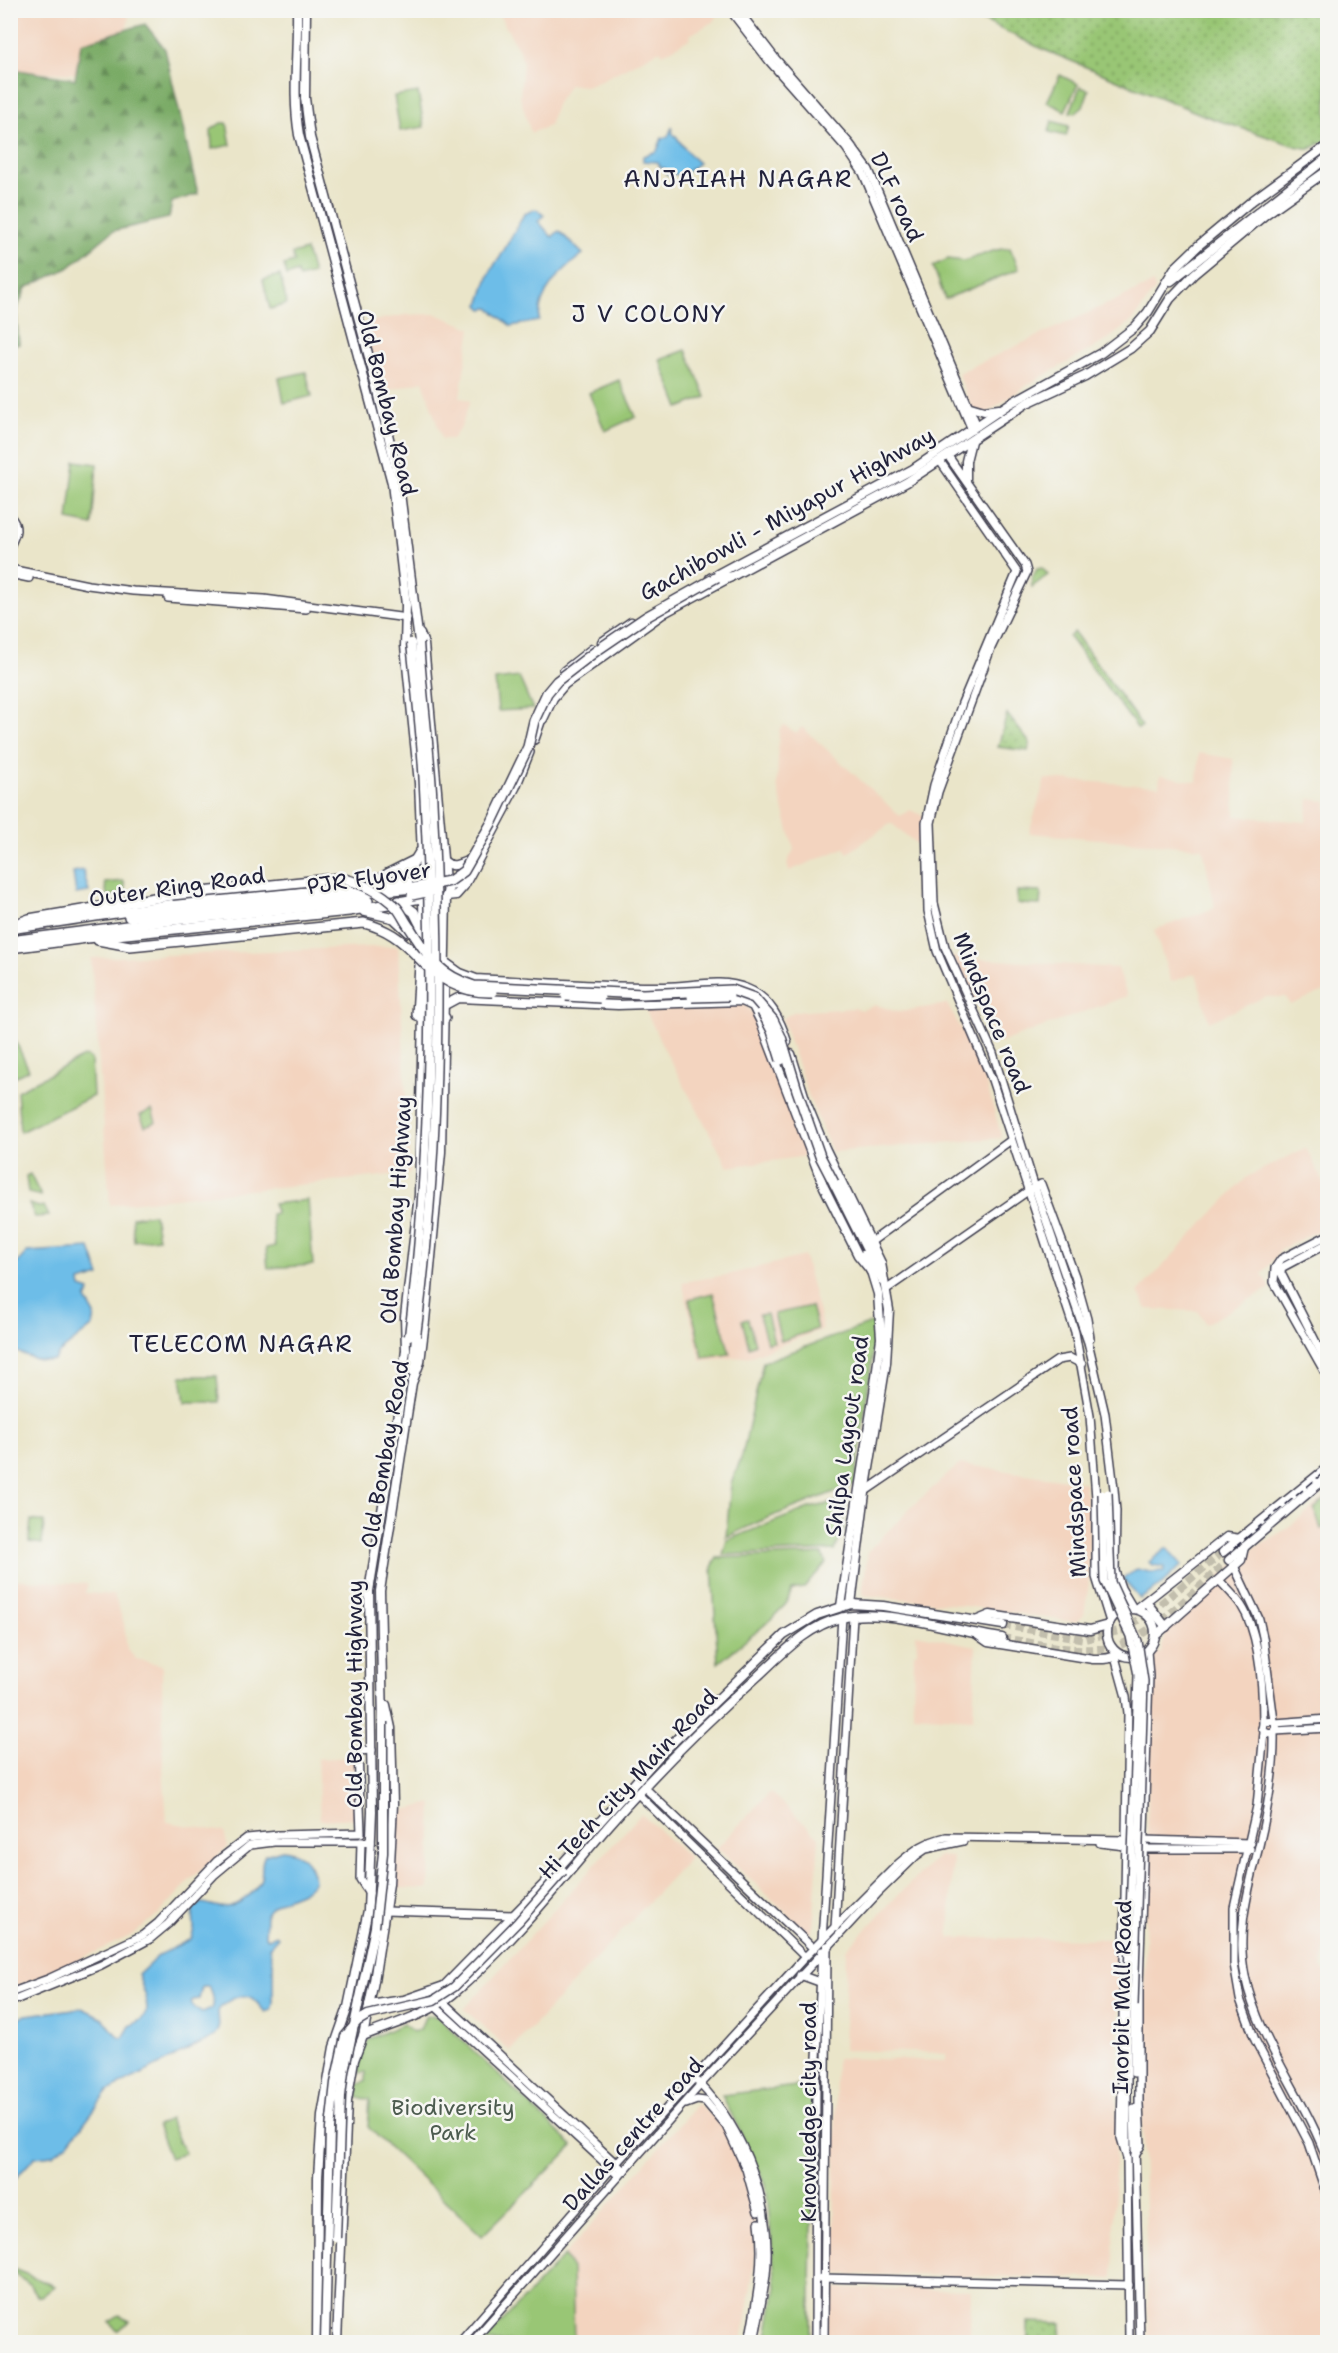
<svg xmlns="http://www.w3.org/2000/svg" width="1338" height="2353" font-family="'Shantell Sans',sans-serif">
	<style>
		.built { fill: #f3d4bf }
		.green { fill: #99c674; stroke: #5e7458; stroke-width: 1.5 }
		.forest { fill: url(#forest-firs); stroke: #4e6650; stroke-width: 1.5 }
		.garden { fill: url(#garden-dots); stroke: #5e7458; stroke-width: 1.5 }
		.water { fill: #6dbde8; stroke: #487092; stroke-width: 1.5; fill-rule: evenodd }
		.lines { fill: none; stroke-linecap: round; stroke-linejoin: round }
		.primary-tunnel { stroke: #c2bead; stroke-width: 8; stroke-dasharray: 8 4; stroke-linecap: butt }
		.secondary-casing { stroke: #403f50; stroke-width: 10 }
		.primary-casing { stroke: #403f50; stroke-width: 11 }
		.highway-casing { stroke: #403f50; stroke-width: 12 }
		.secondary { stroke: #fff; stroke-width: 7 }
		.primary { stroke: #fff; stroke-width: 8 }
		.highway { stroke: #fff; stroke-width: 9 }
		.rail { stroke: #22223b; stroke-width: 1.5; stroke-dasharray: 9 4.5; stroke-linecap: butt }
		.secondary-bridge-casing { stroke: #403f50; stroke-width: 10; stroke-linecap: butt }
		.primary-bridge-casing { stroke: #403f50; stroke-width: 11; stroke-linecap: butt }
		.highway-bridge-casing { stroke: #403f50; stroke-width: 12; stroke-linecap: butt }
		.secondary-bridge { stroke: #fff; stroke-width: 7 }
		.primary-bridge { stroke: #fff; stroke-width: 8 }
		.highway-bridge { stroke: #fff; stroke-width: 9 }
		.labels { text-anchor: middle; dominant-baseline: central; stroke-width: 5; stroke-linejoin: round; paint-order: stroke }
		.street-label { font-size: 22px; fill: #22223b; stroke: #f6f6f2 }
		.park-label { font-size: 22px; fill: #4c5b4f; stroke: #f6f6f2 }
		.neighbourhood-label { font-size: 24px; letter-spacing: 1.5px; fill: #22223b; stroke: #f6f6f2 }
	</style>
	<defs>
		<pattern id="forest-firs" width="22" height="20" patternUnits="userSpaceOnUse" patternTransform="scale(1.5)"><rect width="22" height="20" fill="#7aab66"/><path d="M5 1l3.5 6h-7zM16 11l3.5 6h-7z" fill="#648b55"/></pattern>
		<pattern id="garden-dots" width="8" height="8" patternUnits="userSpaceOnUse" patternTransform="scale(1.5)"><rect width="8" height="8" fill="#99c674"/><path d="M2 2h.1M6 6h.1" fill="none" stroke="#7ca060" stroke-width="1.8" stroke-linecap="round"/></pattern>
	</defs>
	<rect width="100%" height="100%" fill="#f6f6f2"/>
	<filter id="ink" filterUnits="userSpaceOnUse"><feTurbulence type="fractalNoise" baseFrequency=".0167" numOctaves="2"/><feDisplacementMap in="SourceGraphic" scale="12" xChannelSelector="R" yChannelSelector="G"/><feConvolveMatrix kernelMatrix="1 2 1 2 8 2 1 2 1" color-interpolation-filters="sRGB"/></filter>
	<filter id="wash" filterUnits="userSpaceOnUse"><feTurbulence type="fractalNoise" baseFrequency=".008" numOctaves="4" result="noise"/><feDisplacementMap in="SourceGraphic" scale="24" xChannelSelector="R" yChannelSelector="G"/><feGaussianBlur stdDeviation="1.35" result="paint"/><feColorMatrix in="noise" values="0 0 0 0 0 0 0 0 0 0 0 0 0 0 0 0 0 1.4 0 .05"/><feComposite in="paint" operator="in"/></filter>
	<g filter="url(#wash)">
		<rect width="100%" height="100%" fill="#eae5c9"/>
		<g class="built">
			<polygon points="11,11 126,11 129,19 116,62 87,74 11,71"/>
			<polygon points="675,11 681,17 690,11 721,11 714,21 690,35 691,38 663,54 660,50 594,84 585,86 569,84 556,105 549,126 531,133 520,97 523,62 520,52 497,11"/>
			<polygon points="1153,283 1155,289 1134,319 1123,328 1104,342 1029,384 980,418 975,416 958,373"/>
			<polygon points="436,314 471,328 460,397 470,401 461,427 452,439 442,439 423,381 383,392 362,323 404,315"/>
			<polygon points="784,725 796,733 802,727 900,816 910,810 924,816 923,849 891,823 848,853 844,848 789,871 787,863 794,849 777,786 779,730"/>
			<polygon points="1199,753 1233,759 1235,816 1306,822 1309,799 1327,801 1327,990 1290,1005 1286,997 1265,997 1209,1022 1196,973 1171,982 1154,930 1215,908 1203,848 1029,833 1045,779 1159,786 1160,775 1197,782"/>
			<polygon points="398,946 410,1173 110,1205 91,958"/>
			<polygon points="951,957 1118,968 1127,996 999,1043"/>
			<polygon points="678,1004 744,1004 754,1014 807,1156 728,1167 663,1047 645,1009"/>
			<polygon points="947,1004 981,1065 1002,1138 832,1152 810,1100 782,1019 793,1012 854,1008 862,1010 876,1005 898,1012"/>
			<polygon points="1306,1148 1327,1190 1327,1226 1282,1249 1262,1274 1270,1288 1206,1324 1198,1311 1147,1309 1138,1292 1247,1177"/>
			<polygon points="804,1256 823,1329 752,1356 701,1361 682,1282 727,1275"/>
			<polygon points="960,1464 1086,1483 1084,1491 1087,1492 1090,1522 1089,1583 1084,1615 1076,1622 951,1604 862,1595 868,1551 918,1501"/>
			<polygon points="1327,1495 1327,1589 1315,1596 1327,1590 1328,1932 1321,1968 1328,1976 1327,2342 1149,2342 1142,2111 1149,1747 1154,1653 1161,1652 1166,1631 1207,1588 1251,1550 1288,1528"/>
			<polygon points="10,1579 88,1584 85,1593 114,1595 124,1623 127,1649 136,1659 162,1665 163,1766 167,1822 224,1832 228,1847 190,1880 160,1913 132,1935 57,1970 11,1988"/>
			<polygon points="916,1634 976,1646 973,1719 913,1715 914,1653 917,1652"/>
			<polygon points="355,1757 359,1818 320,1820 317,1759"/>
			<polygon points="770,1792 819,1837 813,1929 810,1932 807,1932 717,1848"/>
			<polygon points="432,1803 429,1889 396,1888 398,1812"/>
			<polygon points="641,1814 690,1858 510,2051 464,2009"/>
			<polygon points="939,1856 953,1857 949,1938 1119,1939 1113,2278 834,2274 836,2058 946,2061 946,2053 844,2050 846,1950 896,1897"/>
			<polygon points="697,2104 721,2122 734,2145 746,2178 754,2216 756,2253 742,2342 574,2342 572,2269 564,2256"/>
			<polygon points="826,2288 971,2290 970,2342 826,2342"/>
		</g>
		<g class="green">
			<polygon points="1060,75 1078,84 1065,111 1047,102"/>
			<polygon points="1080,87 1089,90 1083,107 1076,113 1070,112"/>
			<polygon points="418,92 424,127 400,131 394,96"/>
			<polygon points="1052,121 1069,126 1066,136 1049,132"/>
			<polygon points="221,123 227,123 231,145 212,149 211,130"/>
			<polygon points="1010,248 1019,269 945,299 933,266 948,259 964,261 996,250"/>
			<polygon points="306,250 313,274 299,278 297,272 287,276 284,265 294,262 292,254"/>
			<polygon points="280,275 287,304 270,309 263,280"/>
			<polygon points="686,350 706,397 679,408 660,360"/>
			<polygon points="306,372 312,396 284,403 279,378"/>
			<polygon points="619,380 636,417 605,431 589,393"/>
			<polygon points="75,461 97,464 92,525 68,520"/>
			<path d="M1042,568L1048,575L1032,587C1030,580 1033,576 1037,569Z"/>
			<polygon points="519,677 533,709 498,711 495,680"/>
			<polygon points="124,881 126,894 107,896 105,883"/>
			<polygon points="1017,891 1041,892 1040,905 1017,904"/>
			<polygon points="16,1042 29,1070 14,1077 11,1044"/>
			<polygon points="85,1056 91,1059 93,1096 20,1132 17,1091"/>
			<polygon points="152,1110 156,1122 145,1126 140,1115"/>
			<polygon points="30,1174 41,1196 28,1193 26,1176"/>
			<polygon points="308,1200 313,1265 268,1268 266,1248 275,1246 271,1214 276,1213 273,1204"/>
			<polygon points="29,1204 39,1207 44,1206 49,1216 35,1217"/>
			<polygon points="154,1214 158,1238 134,1241 132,1217"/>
			<polygon points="713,1293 730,1354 703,1358 689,1299"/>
			<polygon points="811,1306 817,1329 781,1341 774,1314"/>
			<polygon points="767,1314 774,1342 767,1343 759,1315"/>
			<polygon points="748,1319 755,1344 749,1347 742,1320"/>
			<polygon points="877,1321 855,1484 765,1519 726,1537 731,1484 742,1456 763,1362"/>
			<polygon points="181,1376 217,1376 219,1402 185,1402"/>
			<polygon points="1327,1498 1324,1527 1321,1529 1314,1509"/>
			<polygon points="844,1501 844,1529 835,1550 723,1555 727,1540 809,1508"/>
			<polygon points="31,1520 44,1522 42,1544 29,1542"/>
			<polygon points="822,1554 826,1563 804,1588 792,1590 786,1604 767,1623 718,1663 712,1567 717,1558"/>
			<polygon points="433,2015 439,2018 573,2146 482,2236 368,2127 370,2099 358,2098 358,2084 366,2082 366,2072 358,2073 362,2053 369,2039 403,2024 413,2032 420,2029 425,2017"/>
			<path d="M812,2084C815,2170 810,2256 811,2342H766L776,2286L766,2185L722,2095Z"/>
			<polygon points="169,2119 179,2141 177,2142 179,2142 185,2152 170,2159 157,2125"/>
			<polygon points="564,2256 572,2269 574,2342 483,2342"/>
			<polygon points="11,2268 55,2286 41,2297 38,2297 29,2284 12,2271"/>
			<polygon points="119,2316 130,2321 117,2331 110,2322"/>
		</g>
		<polygon class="forest" points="145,24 165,49 198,194 172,202 169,218 113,231 68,268 26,288 16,312 19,344 11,345 11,69 75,79 81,43"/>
		<g class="garden">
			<polygon points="964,11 1327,11 1327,140 1310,149 1295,146 1208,117 1042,49"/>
			<polygon points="1074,632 1142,726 1138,729 1069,637"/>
			<polygon points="1007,714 1030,743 1028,751 998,747"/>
			<polygon points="1028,2322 1061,2323 1060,2342 1028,2342"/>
		</g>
		<g class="water">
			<path d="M672,127L673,135L676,136C683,147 689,155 699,163L681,176L677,174L667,175L665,168H661L657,162L643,161V156L657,151L662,138L668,137Z"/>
			<path d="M536,209L544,215L538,221L552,237L559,231L583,254C562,270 538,292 539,321L511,326L489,308L483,309L479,305C485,289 487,272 499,259L524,214Z"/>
			<polygon points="83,870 89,892 76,894 73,872"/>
			<path d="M90,1248L100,1276L80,1282L81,1288L90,1291L86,1299L95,1315L93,1326L59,1353L54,1360C38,1363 25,1355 11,1349V1270L27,1252Z"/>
			<polygon points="1167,1548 1182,1565 1157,1588 1140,1599 1123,1579 1137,1569 1150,1572 1164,1571 1165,1567 1152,1565 1149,1562"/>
			<path d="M282,1850C300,1851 313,1863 314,1881C305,1899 276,1895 266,1914L265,1937L269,1939L276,1935L278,1937L269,1947L273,1962V2004L271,2010L265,2012C260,2007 256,2000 250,1997C240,1993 223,2002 218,2011L219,2029L215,2036L108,2091L69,2143L53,2155L35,2157L11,2183V2022L26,2015L82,2008L103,2018L118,2037L123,2038L130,2026L142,2019L147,2010L146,1997L138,1975L159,1955L191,1939L194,1929L193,1909L201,1903C207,1903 213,1906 220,1907C235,1909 257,1893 261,1878C263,1869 260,1863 265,1855ZM202,1987H208C213,1992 215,2003 212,2009L202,2013L195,2009L191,2002L193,2000L199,1999Z"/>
		</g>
	</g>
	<g filter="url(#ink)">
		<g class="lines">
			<g class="primary-tunnel">
				<polyline points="1003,1625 1085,1639 1123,1630 1153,1610 1223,1552"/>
				<path d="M1002,1638C1036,1643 1073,1653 1108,1648C1146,1643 1200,1585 1229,1560"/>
			</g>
			<g class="secondary-casing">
				<g id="secondary">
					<polyline points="730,10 770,62 846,148 863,173 972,430"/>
					<polyline points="738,10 775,58 850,144 869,170 977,426"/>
					<polyline points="948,456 1025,565 1027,572 991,648 938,792 931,823 934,903 945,947 993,1053 1035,1188 1088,1342 1105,1414 1114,1489 1116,1511 1115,1571 1121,1588 1133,1608"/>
					<polyline points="940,461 1017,572 962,703 934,785 926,823 928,911 937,951 992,1080 1075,1332 1090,1416 1096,1498 1096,1577 1110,1622"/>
					<path d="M10,516C20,527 16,534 10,546"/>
					<polyline points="10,569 88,585 133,591 264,599 407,618"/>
					<polyline points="10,574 29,578"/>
					<polyline points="168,598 306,609"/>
					<polyline points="1328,1235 1281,1259 1275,1268 1274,1282 1328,1378"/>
					<polyline points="871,1242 1011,1140"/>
					<polyline points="1328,1243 1283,1267 1280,1271 1328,1366"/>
					<polyline points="887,1289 1028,1191 1041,1184 1075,1276 1087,1319 1090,1338"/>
					<polyline points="864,1492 1058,1360 1070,1358 1082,1364"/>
					<polyline points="1234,1566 1259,1619 1263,1637 1274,1721 1277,1729 1272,1734 1266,1733 1262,1728 1264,1722 1274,1721"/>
					<path d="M1219,1580C1226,1588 1235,1596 1241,1605C1260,1634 1263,1690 1263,1725"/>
					<polyline points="1115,1657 1126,1697 1128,1713 1121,2138 1127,2158 1129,2342"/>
					<polyline points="1275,1723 1328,1719"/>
					<polyline points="1275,1731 1328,1728"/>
					<polyline points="1264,1732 1257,1806 1234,1907 1234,1964 1240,1999 1255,2040 1309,2143 1328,2199"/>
					<path d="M1274,1733C1275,1772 1267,1813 1258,1850C1248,1892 1236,1932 1245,1976C1259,2043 1305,2097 1328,2162"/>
					<polyline points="644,1787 813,1948"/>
					<polyline points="638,1794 805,1957"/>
					<polyline points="1143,1840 1251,1843"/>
					<polyline points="361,1842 360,1879 369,1893"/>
					<polyline points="1100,1843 1125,1846"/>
					<polyline points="1143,1849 1250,1849"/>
					<polyline points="385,1911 513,1915"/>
					<polyline points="835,1928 853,1616"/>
					<polyline points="822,1940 842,1617"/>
					<polyline points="800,1975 822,1983"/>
					<polyline points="10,1993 48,1979 143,1935 158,1923 217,1861 247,1838 278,1835 361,1833 358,1751 372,1750"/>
					<polyline points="442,2001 624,2171"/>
					<polyline points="10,2002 101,1965 150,1939 168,1924 214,1875 250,1845 274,1842 371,1842"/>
					<polyline points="435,2006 619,2176"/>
					<polyline points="1134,2006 1134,2073"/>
					<path d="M698,2082C746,2131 773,2206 766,2275C763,2297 758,2320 754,2342"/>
					<polyline points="686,2104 697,2100 705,2101 726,2126 746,2169 758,2212"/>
					<polyline points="1134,2108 1140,2342"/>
					<polyline points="1127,2150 1127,2006"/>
					<polyline points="1135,2156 1141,2145 1139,2104 1139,1988 1149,1676 1147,1651"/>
					<polyline points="821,2278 1129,2285"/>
					<path d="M460,2342L611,2169L805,1957L899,1863C916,1849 925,1842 946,1837L1125,1840"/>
					<polyline points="472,2342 701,2084 877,1894 916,1856 926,1849 963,1841"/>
					<path d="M749,2342C756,2303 765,2263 759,2223"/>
					<polyline points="815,2342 816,2080 822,1951"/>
					<polyline points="824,2342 827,1946"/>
				</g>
			</g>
			<g class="primary-casing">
				<g id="primary">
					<path d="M297,10C298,52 292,94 299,135L392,483L406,605L405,646L419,783L423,880"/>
					<polyline points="306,10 305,98 310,137 377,387 398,477 419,642"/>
					<polyline points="1171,281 1328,157"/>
					<polyline points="967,406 984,411 999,409"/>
					<polyline points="966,479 966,461 971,441"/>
					<polyline points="710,578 913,469 1009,404 1101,353 1135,327 1148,312 1174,269 1199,245 1253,200 1328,145"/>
					<polyline points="420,634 424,644 445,881"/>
					<polyline points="602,642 631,622"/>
					<polyline points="564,671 592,649"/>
					<polyline points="543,719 553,698 565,684 664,613 907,482 1027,403 1085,376 1131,348 1150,331 1170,299 1194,274 1266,214 1328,170"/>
					<path d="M444,861C451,868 458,865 467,861"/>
					<polyline points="371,885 388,873 416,859"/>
					<polyline points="447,896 456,895 464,886 506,808"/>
					<polyline points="423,900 424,951"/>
					<path d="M446,963L460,973L476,979C539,982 602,988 665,987C692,987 721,978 747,989C770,998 780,1020 787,1042"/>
					<polyline points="445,1005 458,998 618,1005 742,1001 753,1006 760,1020 824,1187 858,1255 871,1271 878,1294 881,1338 874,1392 841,1606"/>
					<polyline points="791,1054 806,1102 825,1148 881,1263 889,1310 886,1363 865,1493 851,1604"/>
					<polyline points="413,1371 416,1336"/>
					<polyline points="1223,1552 1328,1467"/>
					<polyline points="1229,1560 1328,1476"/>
					<polyline points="1146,1602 1166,1627"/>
					<polyline points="1137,1608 1227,1537 1240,1539"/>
					<circle cx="1131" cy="1633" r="24"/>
					<polyline points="978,1620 990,1615 1090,1630 1108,1625"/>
					<path d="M978,1635L988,1642L1093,1659C1101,1659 1111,1660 1118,1654"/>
					<polyline points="1155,1636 1241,1560 1244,1547"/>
					<polyline points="383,1722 380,1591 412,1383 420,1362 425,1321 441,1152 446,897"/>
					<polyline points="359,2002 375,1927"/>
					<polyline points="369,2005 404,2000 444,1986 544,1884 659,1756 784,1635 817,1615 851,1604 883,1606 1003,1625"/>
					<path d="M363,2036C392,2024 428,2015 453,1994C502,1953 545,1901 586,1852C638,1790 696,1731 757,1677C781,1655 808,1625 841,1618C885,1607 956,1632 1002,1638"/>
					<polyline points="317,2342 318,2177 322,2116 334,2047 348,2007 368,1910 372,1811 369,1591 399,1407 406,1350 405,1317 419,1195 424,969"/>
					<polyline points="337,2342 347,2101 354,2060 363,2036 374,1981 389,1884 393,1804 391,1728 386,1705"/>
				</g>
			</g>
			<g class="highway-casing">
				<g id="highway">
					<polyline points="713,582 723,577 730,577"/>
					<polyline points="534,739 544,710"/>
					<polyline points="501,813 515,787 529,752"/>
					<circle cx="433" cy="890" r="15"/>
					<polyline points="391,884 411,867 420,852"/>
					<polyline points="454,885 467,872"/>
					<polyline points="399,901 414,912 424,932"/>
					<polyline points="364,911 394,918 409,932"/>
					<polyline points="129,917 413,888"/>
					<polyline points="16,924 29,919 172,895"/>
					<polyline points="10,929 175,904 422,881"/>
					<path d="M98,940L130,946L364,923C387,929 401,939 417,956"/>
					<polyline points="10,941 173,920 368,901"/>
					<polyline points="10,948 87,938 349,911 421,898"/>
					<polyline points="419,956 420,965 417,1015 423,1018 445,1018"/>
					<polyline points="834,1183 883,1281"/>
					<polyline points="864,1255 871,1271"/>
				</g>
			</g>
			<use href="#secondary" class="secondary"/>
			<use href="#primary" class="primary"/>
			<use href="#highway" class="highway"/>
			<polyline class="rail" points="1234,1548 1328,1469"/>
			<g class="secondary-bridge-casing">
				<g id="secondary-bridge">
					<polyline points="1108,1493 1111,1582 1138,1641 1144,1681 1134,2006"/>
					<polyline points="1102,1494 1104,1581 1130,1636 1138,1675 1127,2006"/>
				</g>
			</g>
			<g class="primary-bridge-casing">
				<g id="primary-bridge">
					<path d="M409,1336C431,1154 434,971 424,788C422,739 416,691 411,643"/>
					<path d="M416,1336C440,1156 442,973 432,791C429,741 422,692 419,642"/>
					<polyline points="375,1927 383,1853 383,1722"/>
					<polyline points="336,2238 341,2096 344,2072 359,2002"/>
					<polyline points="325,2342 330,2129 335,2083 345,2036 358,2021 368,2015 434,2000 454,1987 518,1922 563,1871"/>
				</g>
			</g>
			<g class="highway-bridge-casing">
				<g id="highway-bridge">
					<polyline points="413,888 450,881 464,871 492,822 528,747 534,721 547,693 557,681 596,651 646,617 717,577"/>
					<path d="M172,895L340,878C362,883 380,891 397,908C402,914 405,922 410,928C429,958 439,975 474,986L643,994L732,990L754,998L773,1020L781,1037L797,1090L820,1156L834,1183"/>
					<polyline points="412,895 431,891"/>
					<path d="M417,956C438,979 461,993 492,992"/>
					<polyline points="566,996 600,998"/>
					<polyline points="692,997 729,996"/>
					<polyline points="762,1012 772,1031 781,1060"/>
				</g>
			</g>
			<use href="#secondary-bridge" class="secondary-bridge"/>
			<use href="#primary-bridge" class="primary-bridge"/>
			<use href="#highway-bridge" class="highway-bridge"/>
		</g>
	</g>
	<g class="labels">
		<g class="street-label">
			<text transform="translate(897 197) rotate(65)">DLF road</text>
			<text transform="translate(387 403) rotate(76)">Old Bombay Road</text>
			<text transform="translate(787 514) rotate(-29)">Gachibowli - Miyapur Highway</text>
			<text transform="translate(369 878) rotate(-8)">PJR Flyover</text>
			<text transform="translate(177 887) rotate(-8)">Outer Ring Road</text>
			<text transform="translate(992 1013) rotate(68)">Mindspace road</text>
			<text transform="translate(396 1210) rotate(-86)">Old Bombay Highway</text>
			<text transform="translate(847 1436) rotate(-82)">Shilpa Layout road</text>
			<text transform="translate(385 1454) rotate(-80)">Old Bombay Road</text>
			<text transform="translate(1074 1492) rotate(-93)">Mindspace road</text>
			<text transform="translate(354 1694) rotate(-90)">Old Bombay Highway</text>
			<text transform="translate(628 1784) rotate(-47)">Hi Tech City Main Road</text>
			<text transform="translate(1122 1997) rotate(-89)">Inorbit Mall Road</text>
			<text transform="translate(808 2112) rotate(-90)">Knowledge city road</text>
			<text transform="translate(633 2134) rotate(-48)">Dallas centre road</text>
		</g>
		<g class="park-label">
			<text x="453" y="2107">Biodiversity<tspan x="453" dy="25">Park</tspan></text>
		</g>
		<g class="neighbourhood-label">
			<text x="738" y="179">ANJAIAH NAGAR</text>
			<text x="649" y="314">J V COLONY</text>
			<text x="241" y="1344">TELECOM NAGAR</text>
		</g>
	</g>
	<rect width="1338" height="2353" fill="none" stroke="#f6f6f2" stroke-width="36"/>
</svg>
